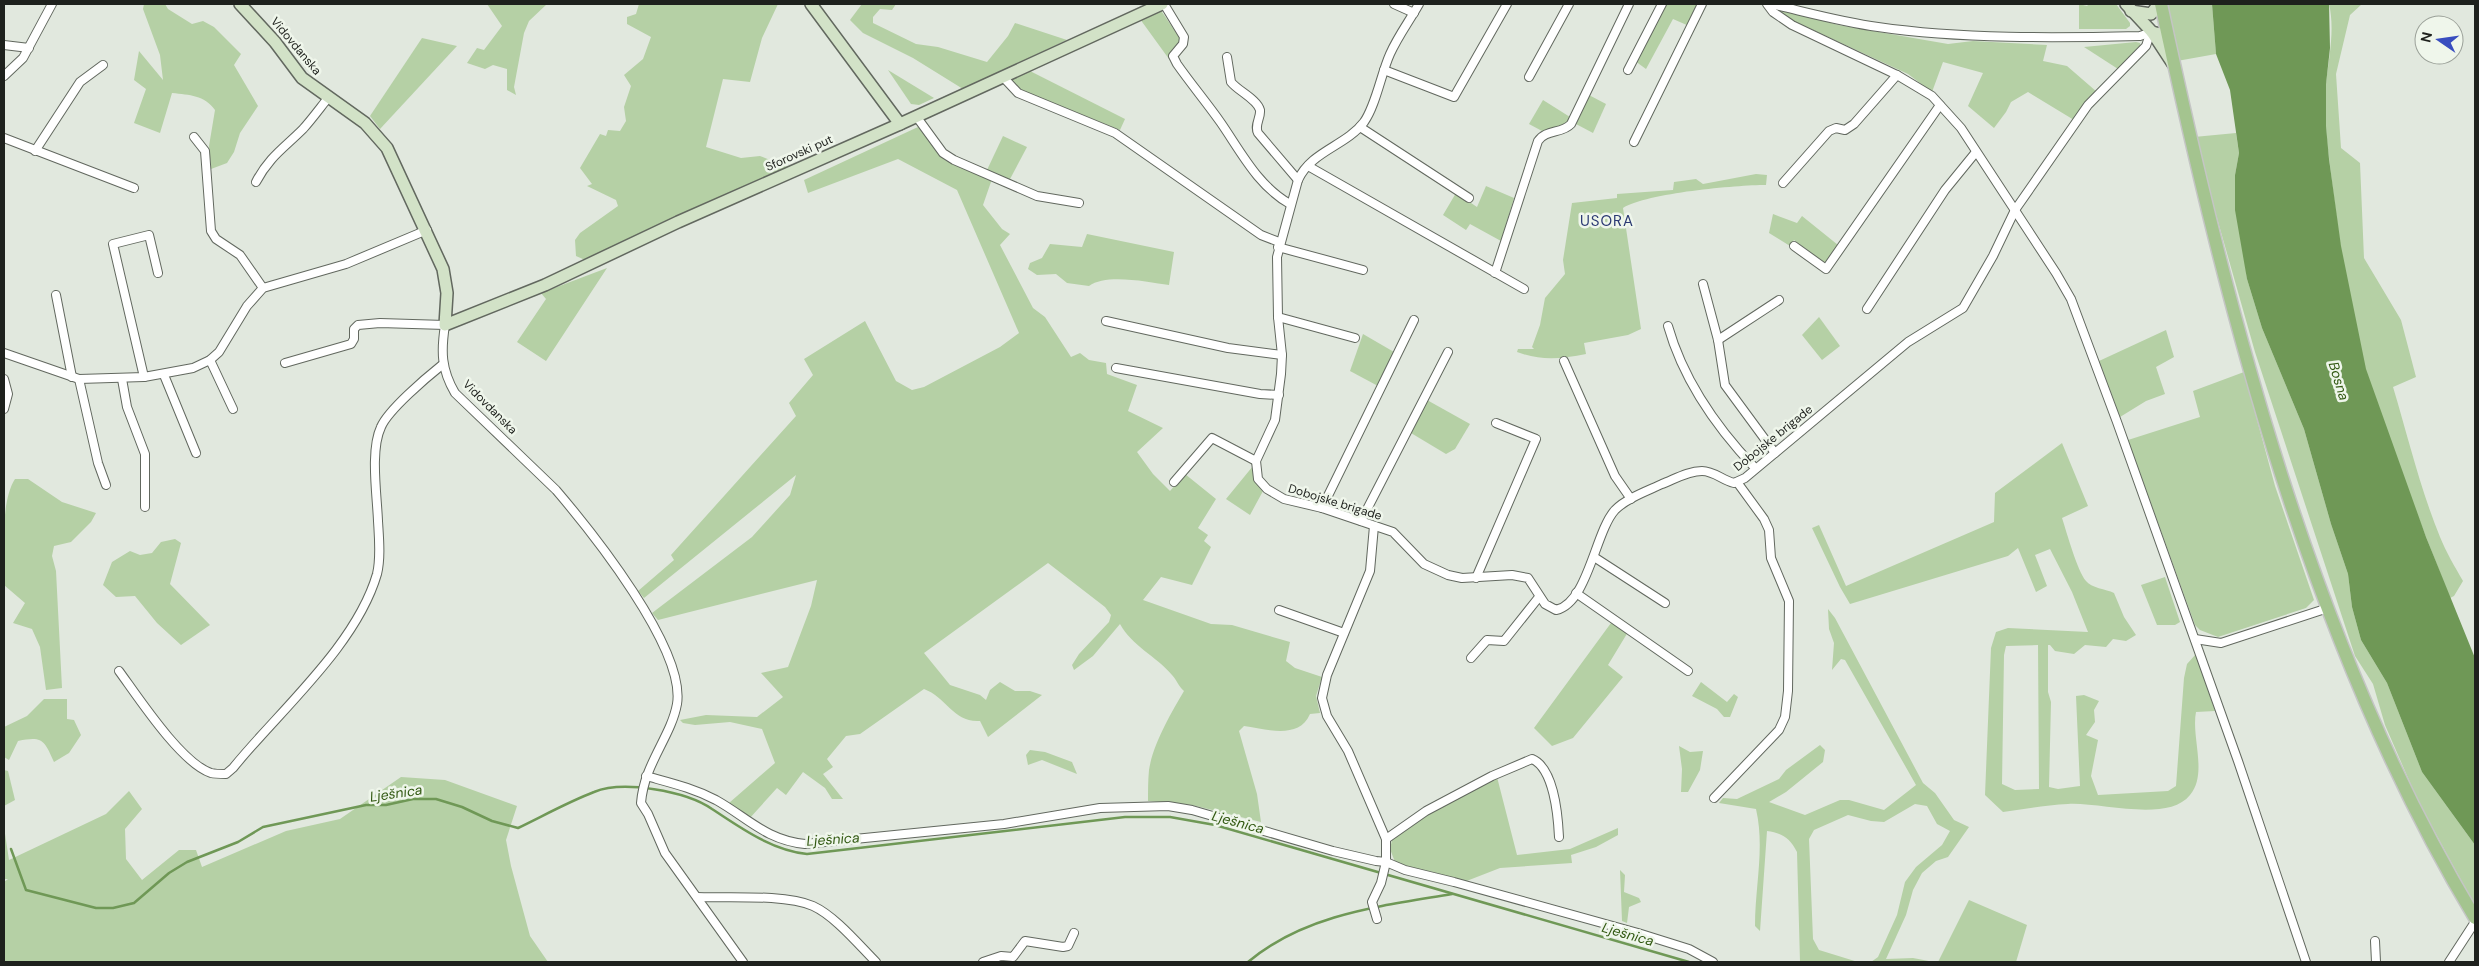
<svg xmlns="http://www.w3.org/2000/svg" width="2479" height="966" font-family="'DM Sans',sans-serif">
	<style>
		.green { fill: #b5d0a5; fill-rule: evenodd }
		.water { fill: #6f9856 }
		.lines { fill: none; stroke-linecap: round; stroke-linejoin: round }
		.stream { stroke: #6f9856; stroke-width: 2.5 }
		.street-casing { stroke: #62685f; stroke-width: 10 }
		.secondary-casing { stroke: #62685f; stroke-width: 14 }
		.primary-casing { stroke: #c4c5c4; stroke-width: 15 }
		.street { stroke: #fff; stroke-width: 8 }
		.secondary { stroke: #d2e2c7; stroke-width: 11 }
		.primary { stroke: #a4c48f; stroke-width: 12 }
		.labels { text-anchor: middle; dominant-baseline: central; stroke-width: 5; stroke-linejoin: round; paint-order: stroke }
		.street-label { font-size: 12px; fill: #1e211d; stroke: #eff6eb }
		.water-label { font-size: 14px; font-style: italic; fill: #325912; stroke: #eff6eb }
		.quarter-label { font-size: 15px; letter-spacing: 1px; fill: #2a3972; stroke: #eff6eb }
	</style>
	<rect width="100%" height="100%" fill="#e1e8de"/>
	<g class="green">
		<path d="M144,4H165L168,9L192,24L203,21L214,27L241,54L234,65L258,106L240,133L234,152L227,163L211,169L209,146L215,110C204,95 190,95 172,93L160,133L134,123L146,89L134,80L139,51L163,80L160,55L143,9Z"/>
		<polygon points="487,4 547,4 529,21 524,33 514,87 516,95 507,90 507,69 493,65 485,69 467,63 477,48 484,50 502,26"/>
		<polygon points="639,4 778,4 762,38 750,82 723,79 706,147 741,158 760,156 790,168 585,260 576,256 575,240 580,233 618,206 616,200 587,186 592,184 580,168 600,134 606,136 608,130 620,131 626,121 624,107 631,86 624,75 643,59 651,37 627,24 627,17 636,14"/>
		<polygon points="862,4 896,4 892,10 880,9 873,17 873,23 916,44 938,47 987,62 1008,36 1015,23 1067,40 963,89 913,58 863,33 850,20"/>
		<polygon points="1665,4 1699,4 1689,26 1673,19 1646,69 1635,61"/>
		<polygon points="2079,4 2087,6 2089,4 2116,4 2130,23 2130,26 2126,29 2079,29"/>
		<polygon points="2168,4 2212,4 2216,54 2177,61"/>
		<path d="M2329,4H2362L2350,15L2336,74L2341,148L2360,163L2364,258L2401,320L2416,377L2393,387C2408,437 2420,488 2440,537C2446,552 2455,567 2463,581L2454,596L2450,598C2421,523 2389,448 2366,371C2346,303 2338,229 2329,158C2326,134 2324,108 2326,83C2329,57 2335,29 2329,4Z"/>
		<polygon points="1778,8 1838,25 1948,44 1973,41 2047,45 2043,61 2067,66 2097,92 2089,97 2074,120 2028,92 2011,102 2006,112 1994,128 1968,106 1983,73 1943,62 1932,92 1908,74 1785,17 1778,12"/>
		<polygon points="1160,9 1181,40 1172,50 1169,59 1140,19"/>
		<polygon points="422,38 457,46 380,129 370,116"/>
		<polygon points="2136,42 2140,43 2140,47 2118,69 2084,47"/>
		<polygon points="888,70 934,98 919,105 911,104"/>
		<polygon points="1030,71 1125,119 1120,130 1016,88 1012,79"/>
		<polygon points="1587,94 1606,104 1593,133 1576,124"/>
		<polygon points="1543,100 1570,117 1564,126 1542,131 1529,124"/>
		<path d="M918,127L945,160L992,179L983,205L1002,229L1010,234L1000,245L1033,308L1045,317L1071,357L1080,353L1089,360L1106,363L1107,374L1137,385L1128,411L1163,428L1137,452L1153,474L1170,491L1185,474L1216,499L1198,528L1208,535L1204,541L1211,547L1192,585L1161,577L1143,600L1211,624L1232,625L1290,642L1286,661L1295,668L1322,677L1316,696L1320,713L1310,714C1299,740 1266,729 1244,726L1239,731L1257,794L1261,822L1192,805L1148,801C1148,791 1148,780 1149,770C1153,744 1171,713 1184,691C1178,686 1177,680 1172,675C1156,656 1132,646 1120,624L1093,656L1074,670L1072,665L1079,654L1109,622L1111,615L1105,607L1048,563L924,653L950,685L980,695L986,700L990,690L1000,682L1015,691H1030L1042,695L988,737L980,721C954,723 946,697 924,689L860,734L846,736L827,759L833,767L823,774L843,799H832L825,788L803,772L786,795L777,788L749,819L729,803L775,763L762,729L730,722L695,725L683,723L680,720L706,715L757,717L783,697L761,673L788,667L811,606L817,580L658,620L652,613L752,537L790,495L796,475L644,598L638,591L674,560L671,555L796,416L789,403L813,375L804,359L865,321L896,381L912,390L924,387L1000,347L1019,333L957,190L898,159L808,193L804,180Z"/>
		<polygon points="2236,133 2239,153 2235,175 2247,279 2262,328 2304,429 2331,524 2348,574 2352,607 2361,640 2387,683 2422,772 2475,845 2475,906 2418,801 2385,725 2373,684 2355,656 2255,352 2194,137"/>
		<polygon points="1003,136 1027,147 1009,181 987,170"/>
		<path d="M1756,174L1767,175L1766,185C1736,185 1647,193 1623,208L1641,329L1628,335L1584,343L1586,354C1561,359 1541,361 1517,352L1518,349H1534L1532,347L1540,325L1545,298L1565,274L1563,260L1572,203L1617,198V194L1673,190L1674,182L1696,179L1703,184Z"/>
		<polygon points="1486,186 1514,198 1501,241 1470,224 1466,230 1443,215 1456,193 1477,207"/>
		<polygon points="1773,214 1797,223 1802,216 1838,245 1825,263 1794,240 1790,246 1769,233"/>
		<path d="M1087,234L1174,252L1169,285C1148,282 1106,273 1089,286L1067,283L1056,274L1037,275L1028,269L1030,263L1042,258L1050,244L1082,247Z"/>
		<polygon points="607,268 546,361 517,342 546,299 541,293"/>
		<polygon points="1819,317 1840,346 1822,360 1802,335"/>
		<polygon points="2166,330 2174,357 2156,367 2165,394 2146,401 2120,417 2099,361"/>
		<polygon points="1363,334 1394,352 1378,386 1350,371"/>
		<polygon points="2244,372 2275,486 2314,600 2306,608 2218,637 2200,630 2195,625 2128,440 2200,417 2193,391"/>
		<polygon points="1427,400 1470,424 1455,449 1446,454 1411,433"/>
		<path d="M2062,443L2088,506L2062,518C2067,533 2077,570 2086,581C2091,588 2106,589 2114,593L2124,617L2136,635L2126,641L2113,639L2106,647L2085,645L2074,654L2055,651L2050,645H2048V692L2051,702L2049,787L2058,789L2080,786L2076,696L2084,695L2099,701L2094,710L2095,722L2086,735L2098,740L2091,776L2098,795L2168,791L2176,786L2184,678L2187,664L2196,654L2215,711L2196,712C2191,737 2208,774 2190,795C2168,823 2100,802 2068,804C2046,805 2025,809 2003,812L1985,795L1991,648L1996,632L2008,628L2088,632L2072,592L2050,549L2035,555L2047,586L2036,592L2018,548L2008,556L1850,604L1840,587L1812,528L1819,525L1846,586L1994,522L1995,493ZM2038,645L2039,789L2015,790L2002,784L2004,655L2006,646Z"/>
		<polygon points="1253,466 1255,482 1263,491 1250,515 1226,499"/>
		<path d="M15,479H28L62,502L96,513L91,522L71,542L54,546L52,556L56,571L62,688L46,690L40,647L32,629L13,623L25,603L4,585C4,556 0,502 15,479Z"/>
		<polygon points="175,539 181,543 170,584 210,625 181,645 157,623 135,596 116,597 103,585 112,562 130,551 140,555 152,553 161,542"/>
		<polygon points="2165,577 2180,622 2175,625 2157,625 2141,585"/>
		<path d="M1828,609L1835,618L1923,783L1935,793L1954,820L1969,827L1948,857L1936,861L1922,873L1913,890L1906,915L1886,959L1913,958L1934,962H1871L1878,957L1897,915L1905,882L1916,867L1942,845L1950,831L1937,824L1927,806L1915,804L1884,822L1871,821L1848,815L1814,830L1809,839L1813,939L1819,950L1858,962H1800L1797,852C1790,838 1782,833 1767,831L1760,931L1755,926C1755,886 1765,848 1756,809L1719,803L1723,798L1737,799L1779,779L1786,770L1820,745L1825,750L1823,762L1786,792L1769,802L1805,815L1840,800H1849L1884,810L1916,785L1845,660L1841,659L1832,670L1834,643L1829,629Z"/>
		<polygon points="1611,623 1628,632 1608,665 1623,677 1573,738 1552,746 1534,728"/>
		<polygon points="1701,682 1727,702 1734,694 1738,697 1730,717 1724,717 1717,709 1692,696"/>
		<path d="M44,699H67V719L74,720L81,735L69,753L54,762C44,740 43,736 18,741L9,760L4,757V727L27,716Z"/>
		<polygon points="1679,746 1690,752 1703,751 1700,770 1688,792 1681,792 1682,769"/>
		<polygon points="1030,750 1045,752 1072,762 1077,774 1042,760 1028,765 1026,755"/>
		<polygon points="4,770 8,771 15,800 4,806"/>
		<polygon points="401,777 445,780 517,806 506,840 511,866 530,936 548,962 4,962 4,882 8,879 4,879 4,827 9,860 106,814 129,791 142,809 125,829 126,859 142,880 179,850 196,850 202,867 286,831 340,819"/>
		<polygon points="1497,777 1517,855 1570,849 1618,828 1618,835 1596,847 1571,855 1572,863 1500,868 1464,882 1433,872 1400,866 1395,862 1390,849 1392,840 1433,810"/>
		<polygon points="1620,870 1625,875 1624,892 1639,898 1641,902 1629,907 1627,923 1622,921"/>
		<polygon points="1969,900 2027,925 2016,962 1938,962"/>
	</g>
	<polygon class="water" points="2212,4 2329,4 2330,48 2326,84 2326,126 2329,159 2341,246 2366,369 2426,537 2475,658 2475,845 2422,772 2387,683 2361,640 2352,607 2348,574 2331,524 2304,429 2262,328 2247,279 2235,210 2235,175 2239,153 2230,90 2216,54"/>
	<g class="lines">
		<g class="stream">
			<path d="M11,849L26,890L96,908H113L134,903L169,873L187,862L238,842L263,827L366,805H386L413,799H436L462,807L492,821L518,828C543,816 568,802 594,792C623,780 686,791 712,809C741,828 771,850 807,854L1125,817H1170L1215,825L1689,962"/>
			<path d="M1248,962C1305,914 1381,906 1452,894"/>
		</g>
		<g class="street-casing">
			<g id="street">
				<path d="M1164,4L1184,37L1183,44L1173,56L1177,64C1191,84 1207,103 1221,123C1241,152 1258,186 1290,204"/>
				<polyline points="1394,4 1414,13"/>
				<path d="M1419,4C1410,20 1398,36 1390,54C1381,74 1376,105 1364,122C1346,146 1311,151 1298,180L1277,257L1278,317L1282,355L1281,374L1275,420L1256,461L1258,479L1267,489L1284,499L1322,508L1393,532L1424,564L1448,575L1462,578L1512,575L1528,578L1545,604L1556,610C1588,603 1595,532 1615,510C1627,498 1647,491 1662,484C1675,479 1688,471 1702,471C1714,471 1722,480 1734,483L1745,478L1908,342L1963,308L1993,256L2015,210L2088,105L2146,46L2150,34"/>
				<polyline points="1767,4 1773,12 1792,25 1897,75 1932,96 1961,128 2056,273 2071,299 2117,422 2238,761 2306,962"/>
				<path d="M1771,4C1806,12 1842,22 1878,27C1960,39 2057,38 2140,36L2152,32"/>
				<polyline points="4,45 29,48"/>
				<path d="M1227,57L1231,82C1238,91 1257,99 1260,110C1261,118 1254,125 1258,133L1298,180"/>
				<polyline points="1384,70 1454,97 1507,4"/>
				<polyline points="1628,70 1662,4"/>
				<polyline points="4,76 23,58 52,4"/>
				<polyline points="1003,77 1018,93 1115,133 1261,235 1279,242"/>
				<polyline points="1529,77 1569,4"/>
				<polyline points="916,116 943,153 954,160 1037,196 1079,203"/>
				<polyline points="1360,127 1469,198"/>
				<polyline points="194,137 205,151 211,231 216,239 240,255 263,288"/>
				<polyline points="4,138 134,188"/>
				<polyline points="1634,142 1702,4"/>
				<polyline points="35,151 80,82 103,65"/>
				<polyline points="1308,166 1524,289"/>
				<path d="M256,182C269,157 284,148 303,129C312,119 320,108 328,98"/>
				<polyline points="1783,183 1829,131 1836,128 1845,130 1854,124 1897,75"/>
				<polyline points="1794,246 1826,269 1940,105"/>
				<polyline points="1278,247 1363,270"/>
				<path d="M1495,273L1538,141C1546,129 1562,134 1571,124L1629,4"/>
				<polyline points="1703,284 1718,340 1725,385 1775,453"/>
				<polyline points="56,295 72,377"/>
				<polyline points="1867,309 1945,190 1976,152"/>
				<polyline points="1278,317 1355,338"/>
				<polyline points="1106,321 1228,348 1282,355"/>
				<path d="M1668,326C1683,379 1717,428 1755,468"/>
				<polyline points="1718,340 1779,300"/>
				<polyline points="4,353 79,379 144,377 193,368 210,360 219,352 247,306 263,288 346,264 427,230"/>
				<polyline points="210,360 233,409"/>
				<polyline points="1564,361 1615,476 1631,499"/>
				<path d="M285,363L351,344L354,339V329L358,325L380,323L445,325C441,351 441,369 455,393L556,490C591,531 686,649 677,704C671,737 644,764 641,803L648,814L665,853L743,962"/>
				<polyline points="1116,368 1260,394 1279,395"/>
				<polyline points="164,375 196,453"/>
				<polyline points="144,377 113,244 149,235 158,273"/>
				<polyline points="4,379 8,394 4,409"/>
				<polyline points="79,379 98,463 106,485"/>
				<polyline points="122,379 127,407 145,454 145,507"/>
				<polyline points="1174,482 1212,438 1256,461"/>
				<polyline points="1322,508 1414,320"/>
				<polyline points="1361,521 1448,352"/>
				<polyline points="1374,526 1370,571 1327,675 1322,698 1327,716 1348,751 1386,839 1386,862 1381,883 1372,902 1377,919"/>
				<polyline points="1594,557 1665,603"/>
				<polyline points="1476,578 1536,439 1496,423"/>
				<polyline points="1576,593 1688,671"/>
				<polyline points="1279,610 1344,633"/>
				<polyline points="2195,639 2221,643 2328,608"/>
				<polyline points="1471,658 1487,640 1504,641 1539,597"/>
				<path d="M119,671C138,697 181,763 211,773C215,774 221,774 226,774L233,768C279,711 356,646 377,574C381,558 379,538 378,521C377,495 370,450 381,427C388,410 427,377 442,365"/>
				<path d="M646,776C671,783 693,788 716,800C748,818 766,840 805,844L1004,824L1100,808L1168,806L1192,810L1333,851L1376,861L1386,862L1405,870L1454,882L1638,933L1689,949L1713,962"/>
				<polyline points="1714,798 1779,730 1785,717 1788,691 1789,601 1771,558 1769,530 1764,519 1737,482"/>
				<path d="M1386,839L1426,811L1492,776L1532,759C1554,768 1558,816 1559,837"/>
				<path d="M697,897C729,898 785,894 813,906C835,916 859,945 876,962"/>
				<polyline points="2375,941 2376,962"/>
				<polyline points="983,962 1001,956 1013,957 1025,941 1063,947 1068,946 1074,933"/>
				<polyline points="2449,962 2475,922"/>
			</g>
		</g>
		<g class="secondary-casing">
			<g id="secondary">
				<polyline points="240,4 275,42 302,78 365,123 387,148 443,269 447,293 445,325 545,285 678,222 900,124 1162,4"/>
				<polyline points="811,4 900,124"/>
				<polyline points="2126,4 2152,32 2168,36"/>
				<polyline points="2131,11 2151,14 2159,4"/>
				<polyline points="2152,32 2173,64"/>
			</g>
		</g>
		<g class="primary-casing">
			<path id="primary" d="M2161,4C2227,312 2311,646 2475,918"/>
		</g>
		<use href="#street" class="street"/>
		<use href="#secondary" class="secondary"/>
		<use href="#primary" class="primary"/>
	</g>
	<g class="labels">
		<g class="street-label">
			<text transform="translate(296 46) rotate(50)">Vidovdanska</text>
			<text transform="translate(799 153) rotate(-24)">Sforovski put</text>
			<text transform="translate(490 407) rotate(45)">Vidovdanska</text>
			<text transform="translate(1773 438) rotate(-39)">Dobojske brigade</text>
			<text transform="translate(1335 502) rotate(17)">Dobojske brigade</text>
		</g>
		<g class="water-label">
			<text transform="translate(2339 381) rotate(73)">Bosna</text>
			<text transform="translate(396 793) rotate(-8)">Lješnica</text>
			<text transform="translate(1238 822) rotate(15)">Lješnica</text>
			<text transform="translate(833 839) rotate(-4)">Lješnica</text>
			<text transform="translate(1628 934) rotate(16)">Lješnica</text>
		</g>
		<g class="quarter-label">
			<text x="1607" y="221">USORA</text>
		</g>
	</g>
	<rect width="2479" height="966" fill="none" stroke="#1e211d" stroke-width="10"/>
	<g transform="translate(2439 40) rotate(283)"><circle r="24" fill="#eff6eb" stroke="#9ba199"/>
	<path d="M0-4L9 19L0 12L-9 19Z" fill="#384dbf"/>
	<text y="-8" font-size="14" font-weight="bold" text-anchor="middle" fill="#1e211d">N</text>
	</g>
</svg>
